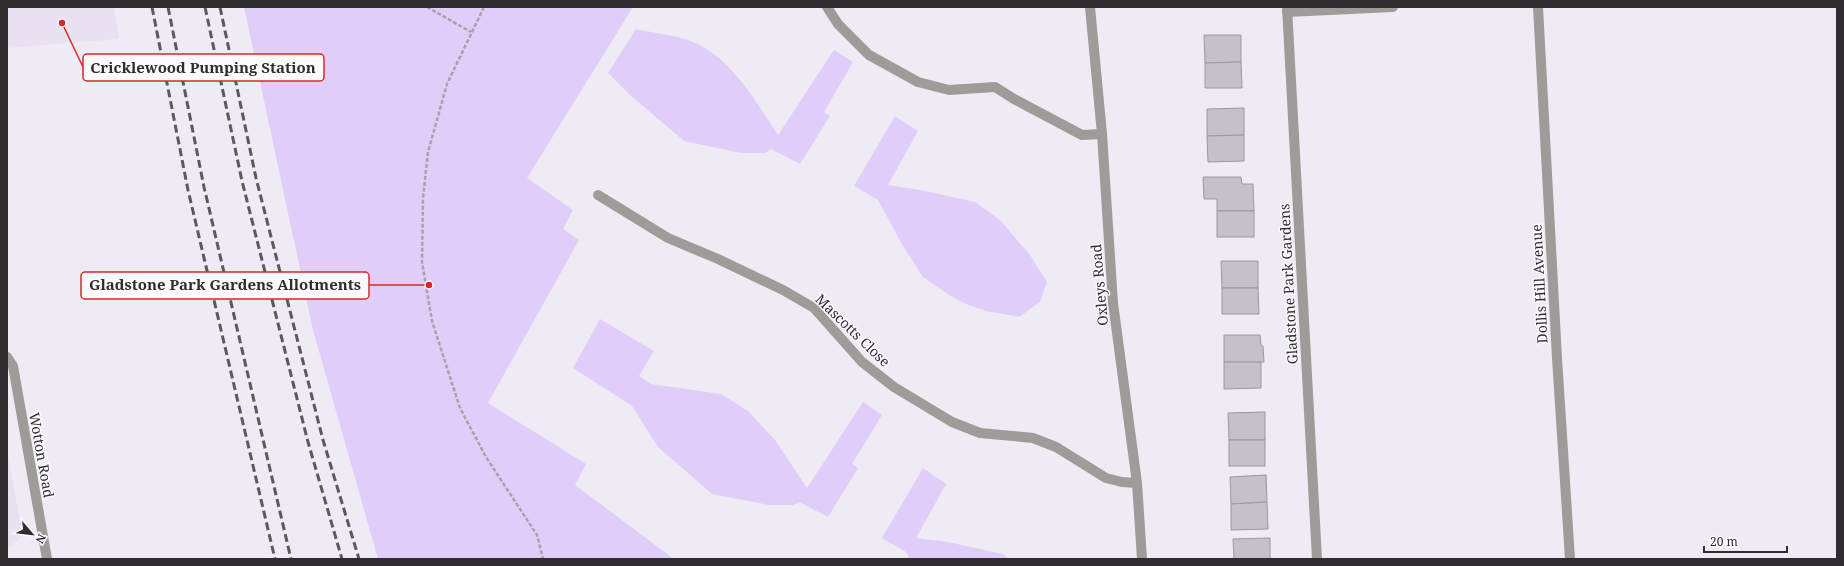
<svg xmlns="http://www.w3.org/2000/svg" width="1844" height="566" font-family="'Noto Serif',serif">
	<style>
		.built { fill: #e9e1f2 }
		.green { fill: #e1cdf9 }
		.building { fill: #c5c1cb; stroke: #9c98a1 }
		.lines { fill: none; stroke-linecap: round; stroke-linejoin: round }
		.path { stroke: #a6a3aa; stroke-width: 2.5; stroke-dasharray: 4 2; stroke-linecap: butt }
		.street { stroke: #9d9c98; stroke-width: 10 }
		.rail { stroke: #5c595e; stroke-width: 3; stroke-dasharray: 8 4; stroke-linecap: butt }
		.labels { text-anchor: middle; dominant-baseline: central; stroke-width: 3; stroke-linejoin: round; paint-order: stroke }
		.street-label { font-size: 14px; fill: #2e2c30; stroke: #fbf9fe }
		.leader { fill: none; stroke: #d62828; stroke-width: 1.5 }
		.callout-dot { fill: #d62828; stroke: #fbf9fe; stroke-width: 1.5 }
		.callout { fill: #fbf9fe; stroke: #d62828; stroke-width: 1.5 }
		.callout-label { font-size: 15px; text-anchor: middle; font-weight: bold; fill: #2e2c30 }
	</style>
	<rect width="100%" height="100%" fill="#efebf4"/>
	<g class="built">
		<polygon points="7,7 114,7 119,39 7,48"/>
		<polygon points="7,451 23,536 7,549"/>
	</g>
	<g class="green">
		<polygon points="244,7 633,7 527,178 573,210 563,229 579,240 488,403 586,464 575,485 674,559 378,559 313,330"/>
		<path d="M636,29C653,33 677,35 693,42C733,59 755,101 778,135L834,50L853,62L824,112L830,116L800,164L771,149L765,153H741L684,141L630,95L608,73Z"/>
		<polygon points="895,116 918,131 888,185 920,190 975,202 1000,220 1030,255 1047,282 1040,302 1019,317 986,311 966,304 949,295 923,277 903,246 878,200 854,186"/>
		<polygon points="600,319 654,351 639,376 651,384 721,394 748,411 775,440 807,488 863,402 882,415 852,464 858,468 828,517 799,502 793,505 769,505 712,494 658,447 632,406 573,368"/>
		<polygon points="923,468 946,484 916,538 948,542 1003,554 1009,559 910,559 906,552 882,538"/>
	</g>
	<g class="building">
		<polygon points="1204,35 1241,35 1241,62 1205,63"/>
		<polygon points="1241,62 1242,88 1205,88 1205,63"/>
		<polygon points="1244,108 1244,135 1207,136 1207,109"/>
		<polygon points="1244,135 1244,161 1208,162 1207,136"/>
		<polygon points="1203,177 1241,177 1242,184 1253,184 1254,211 1217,211 1217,199 1204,199"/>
		<rect x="1217" y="211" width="37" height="26"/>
		<polygon points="1221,261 1258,261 1258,288 1222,288"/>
		<polygon points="1222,288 1258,288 1259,314 1222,314"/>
		<polygon points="1224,335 1260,335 1261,346 1263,346 1264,362 1224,362"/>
		<polygon points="1224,362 1261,362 1261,388 1224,389"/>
		<polygon points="1265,412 1265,440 1229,440 1228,413"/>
		<rect x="1229" y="440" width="36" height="26"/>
		<polygon points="1266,475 1267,502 1231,504 1230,477"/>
		<polygon points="1267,502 1268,529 1231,530 1231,504"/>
		<polygon points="1270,538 1270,559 1234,559 1233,539"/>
	</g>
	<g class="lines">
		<g class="path">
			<polyline points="427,7 471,32"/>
			<polyline points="484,7 447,84 428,152 423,198 422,262 432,321 460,408 486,457 537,535 543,559"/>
		</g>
		<g class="street">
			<polyline points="827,7 838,24 869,55 918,82 949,90 995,87 1014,99 1082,135 1102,134"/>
			<polyline points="1090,7 1102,134 1113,303 1137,483 1142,559"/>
			<polyline points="1287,7 1317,559"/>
			<polyline points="1538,7 1557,358 1570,559"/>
			<polyline points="1287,12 1393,7"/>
			<polyline points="598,195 668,238 718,259 783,290 814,308 862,362 894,387 952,422 980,433 1033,438 1056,447 1106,478 1122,482 1137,483"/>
			<polyline points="7,357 13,366 47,559"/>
		</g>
		<g class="rail">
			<polyline points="152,7 188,190 275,559"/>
			<polyline points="168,7 204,187 291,559"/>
			<polyline points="205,7 242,181 308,442 342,559"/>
			<polyline points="220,7 256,178 323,440 359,559"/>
		</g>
	</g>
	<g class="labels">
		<g class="street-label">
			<text transform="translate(1288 284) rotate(-93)">Gladstone Park Gardens</text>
			<text transform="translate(1539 284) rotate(-93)">Dollis Hill Avenue</text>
			<text transform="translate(1099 285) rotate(-95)">Oxleys Road</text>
			<text transform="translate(853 330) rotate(44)">Mascotts Close</text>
			<text transform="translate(42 455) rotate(80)">Wotton Road</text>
		</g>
	</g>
	<path class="leader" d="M62 23L83 67M429 285L369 285"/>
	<g class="callout-dot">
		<circle cx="62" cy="23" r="4"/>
		<circle cx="429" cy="285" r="4"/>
	</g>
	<g class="callout">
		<rect x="83" y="54" width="241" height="27" rx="4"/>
		<rect x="81" y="272" width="288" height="27" rx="4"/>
	</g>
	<g class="callout-label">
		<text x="203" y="73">Cricklewood Pumping Station</text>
		<text x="225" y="290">Gladstone Park Gardens Allotments</text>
	</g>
	<rect width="1844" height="566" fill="none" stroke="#2e2c30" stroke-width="16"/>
	<g transform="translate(32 534) rotate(118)" stroke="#fbf9fe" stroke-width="3" paint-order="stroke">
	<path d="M0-3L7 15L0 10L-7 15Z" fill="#2e2c30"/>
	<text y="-6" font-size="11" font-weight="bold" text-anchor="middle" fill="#2e2c30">N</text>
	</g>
	<path d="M1704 546v6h83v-6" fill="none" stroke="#2e2c30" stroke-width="2"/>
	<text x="1710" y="546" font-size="12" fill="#2e2c30" stroke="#fbf9fe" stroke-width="3" paint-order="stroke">20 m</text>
</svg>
